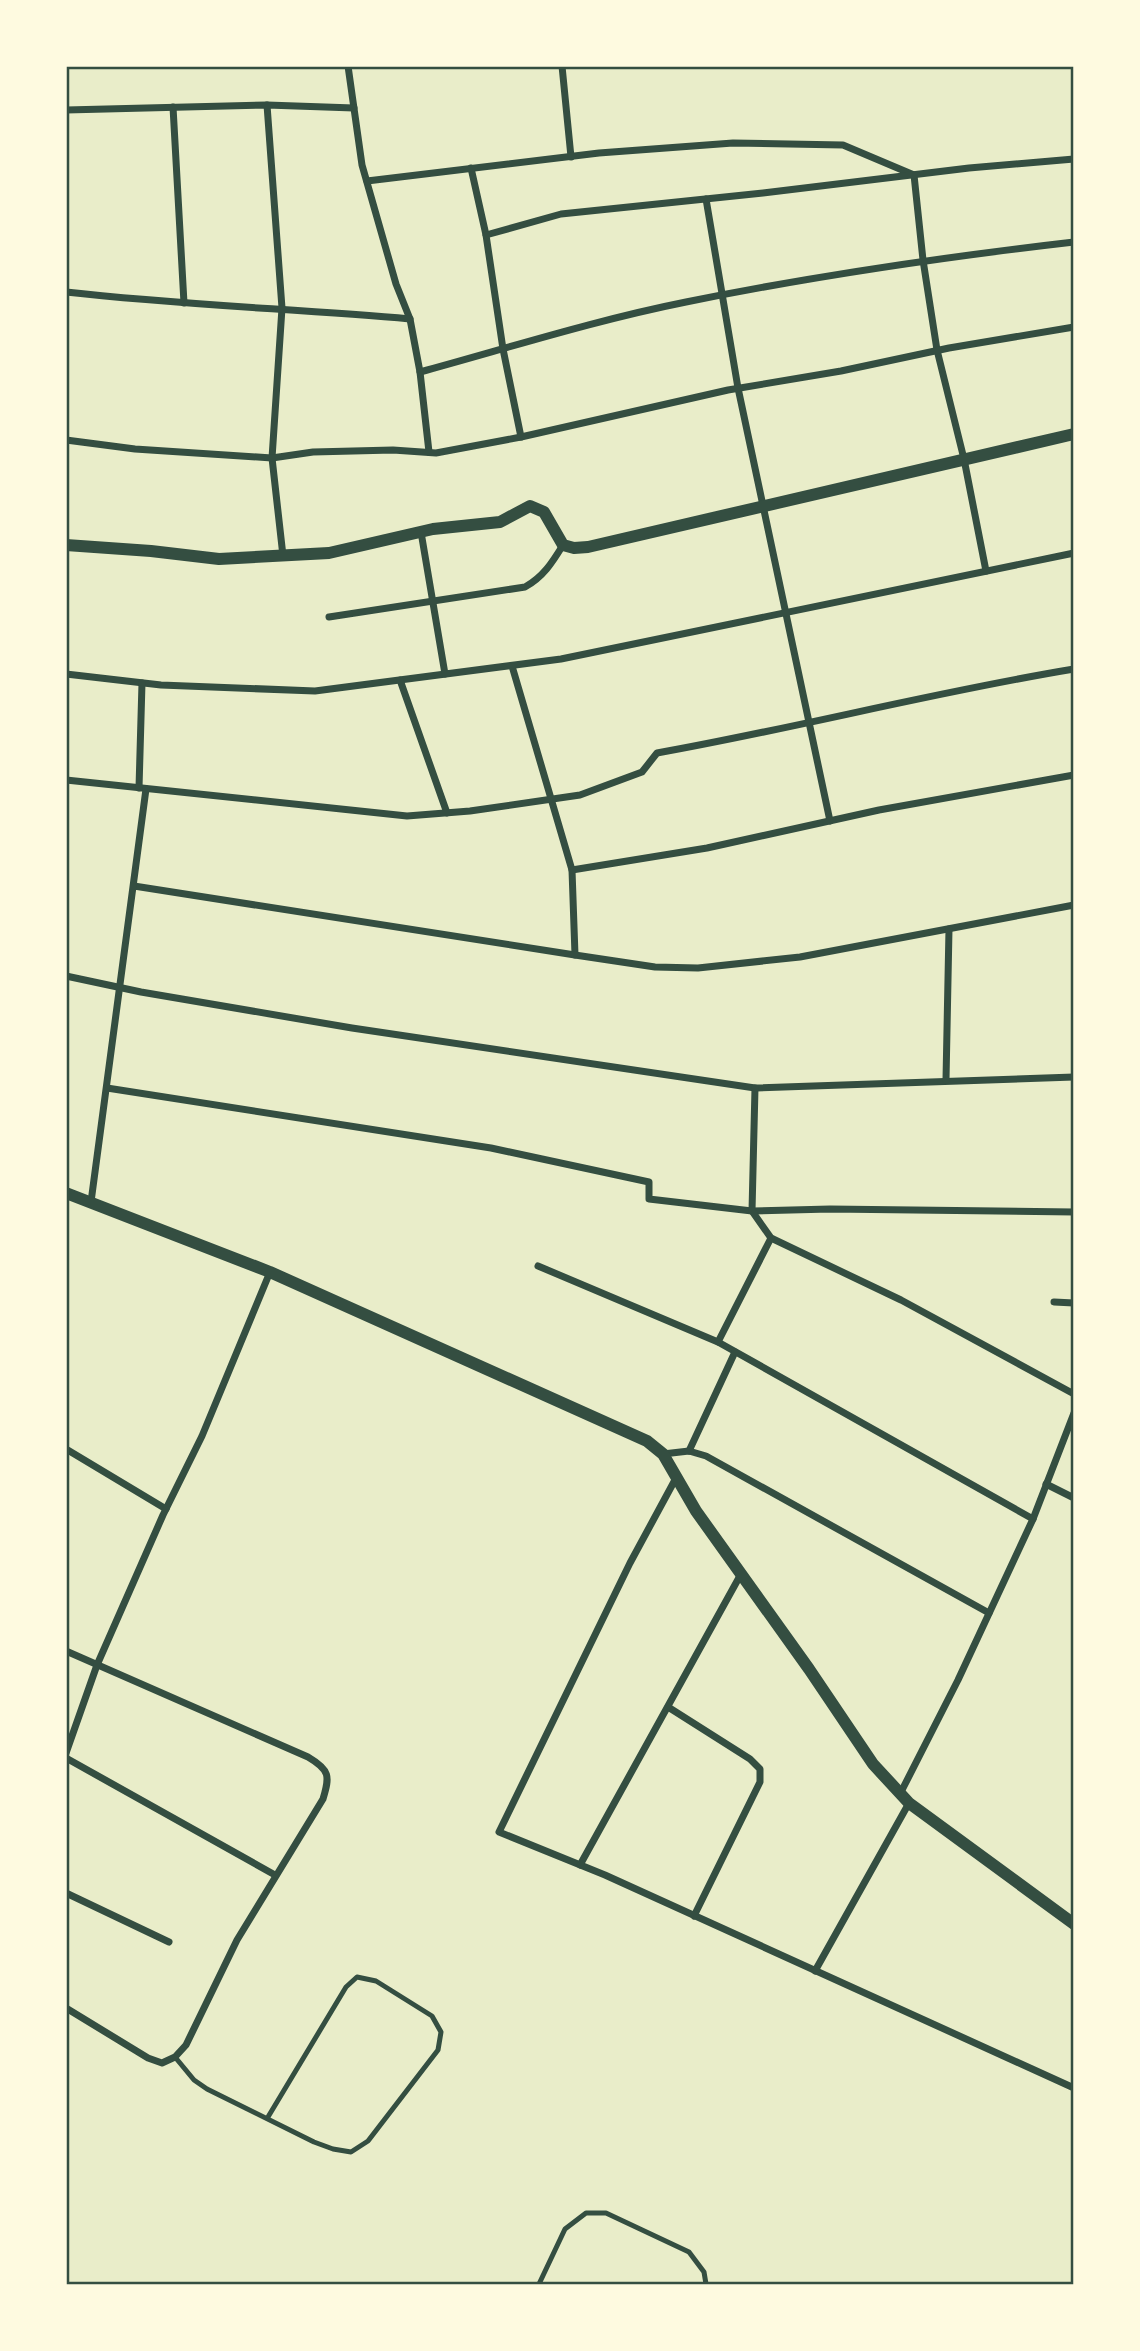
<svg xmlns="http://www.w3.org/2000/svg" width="1140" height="2351" font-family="Manrope,sans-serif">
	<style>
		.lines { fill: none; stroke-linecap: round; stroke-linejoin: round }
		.service { stroke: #344e41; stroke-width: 5 }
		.minor { stroke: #344e41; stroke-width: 7 }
		.tertiary { stroke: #344e41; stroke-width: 12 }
		.neatline { fill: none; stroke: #344e41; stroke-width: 2.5 }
	</style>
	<rect width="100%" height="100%" fill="#e9edc9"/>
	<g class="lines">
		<g class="service">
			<polyline points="175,2057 194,2080 207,2089 314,2142 333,2149 351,2152 368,2141 438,2050 441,2032 432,2016 376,1981 357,1977 346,1987 268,2117"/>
			<polyline points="539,2284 565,2229 586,2213 606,2213 689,2252 704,2272 706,2284"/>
		</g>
		<g class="minor">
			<polyline points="348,66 362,165 396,284 410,319 420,372 429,452"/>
			<polyline points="562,66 571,157"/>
			<polyline points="267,105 282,308 272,458 283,556"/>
			<polyline points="173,107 184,303"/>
			<polyline points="66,110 267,105 354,108"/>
			<polyline points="471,168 486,235"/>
			<polyline points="367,181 599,153 733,143 843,145 914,175 923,260 937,350 964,459 986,571"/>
			<polyline points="706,199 738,388 830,821"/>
			<path d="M66,292C181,305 296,309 410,319"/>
			<path d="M420,372C508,348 596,320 686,302C814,276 944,257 1074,242"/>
			<polyline points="521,437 503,349 486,235 561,214 763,193 969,168 1074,159"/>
			<polyline points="66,440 135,449 272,458 313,452 393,450 436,453 521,437 728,390 841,371 949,348 1074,327"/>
			<polyline points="421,532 445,674"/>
			<path d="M329,617L525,587C543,577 552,563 563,545"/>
			<polyline points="512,666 572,870 575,955"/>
			<polyline points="66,674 161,685 315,691 561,659 1074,553"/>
			<polyline points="400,680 447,813"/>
			<path d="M66,780L407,816L470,811L580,795L642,772L657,753C797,728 934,692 1074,669"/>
			<polyline points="139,788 142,683"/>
			<polyline points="572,870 707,848 879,810 1074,775"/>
			<polyline points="134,886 575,955 655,967 698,968 800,957 1074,905"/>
			<polyline points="66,976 141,992 352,1028 755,1088 1074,1077"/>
			<polyline points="946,1080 949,929"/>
			<polyline points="107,1088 491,1148 649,1182 649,1199 752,1211 830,1209 1074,1212"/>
			<polyline points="755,1088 752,1211 771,1238 901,1300 1074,1394"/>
			<polyline points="91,1202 146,789"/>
			<polyline points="538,1266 718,1342 1033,1519"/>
			<polyline points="1054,1302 1074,1303"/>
			<polyline points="718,1342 771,1238"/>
			<polyline points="66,1449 166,1509"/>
			<polyline points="689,1451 735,1352"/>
			<polyline points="663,1454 689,1451 706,1456 989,1613"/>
			<polyline points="676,1478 630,1563 499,1832 605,1875 1074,2088"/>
			<polyline points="1046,1484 1074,1498"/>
			<path d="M66,1651L308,1757C330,1770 330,1776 323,1799L237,1940L186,2045L175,2057L162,2063L148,2058L66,2008"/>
			<polyline points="668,1707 750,1759 760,1769 760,1782 694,1916"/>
			<polyline points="66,1753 97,1665 163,1515 202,1436 270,1272"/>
			<polyline points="66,1758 275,1875"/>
			<polyline points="900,1794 958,1680 1033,1519 1074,1413"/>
			<polyline points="580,1865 741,1574"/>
			<polyline points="66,1893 169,1942"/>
			<polyline points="815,1971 909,1803"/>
		</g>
		<g class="tertiary">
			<polyline points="66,545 151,551 219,559 329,553 433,529 500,522 530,506 544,512 563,545 574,548 588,547 1074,434"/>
			<polyline points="66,1193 270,1272 647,1441 663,1454 696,1511 809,1669 873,1764 909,1803 1074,1924"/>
		</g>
	</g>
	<rect width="1140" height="2351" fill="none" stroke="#fefae0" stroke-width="136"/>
	<rect x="68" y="68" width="1004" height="2215" class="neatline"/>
</svg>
